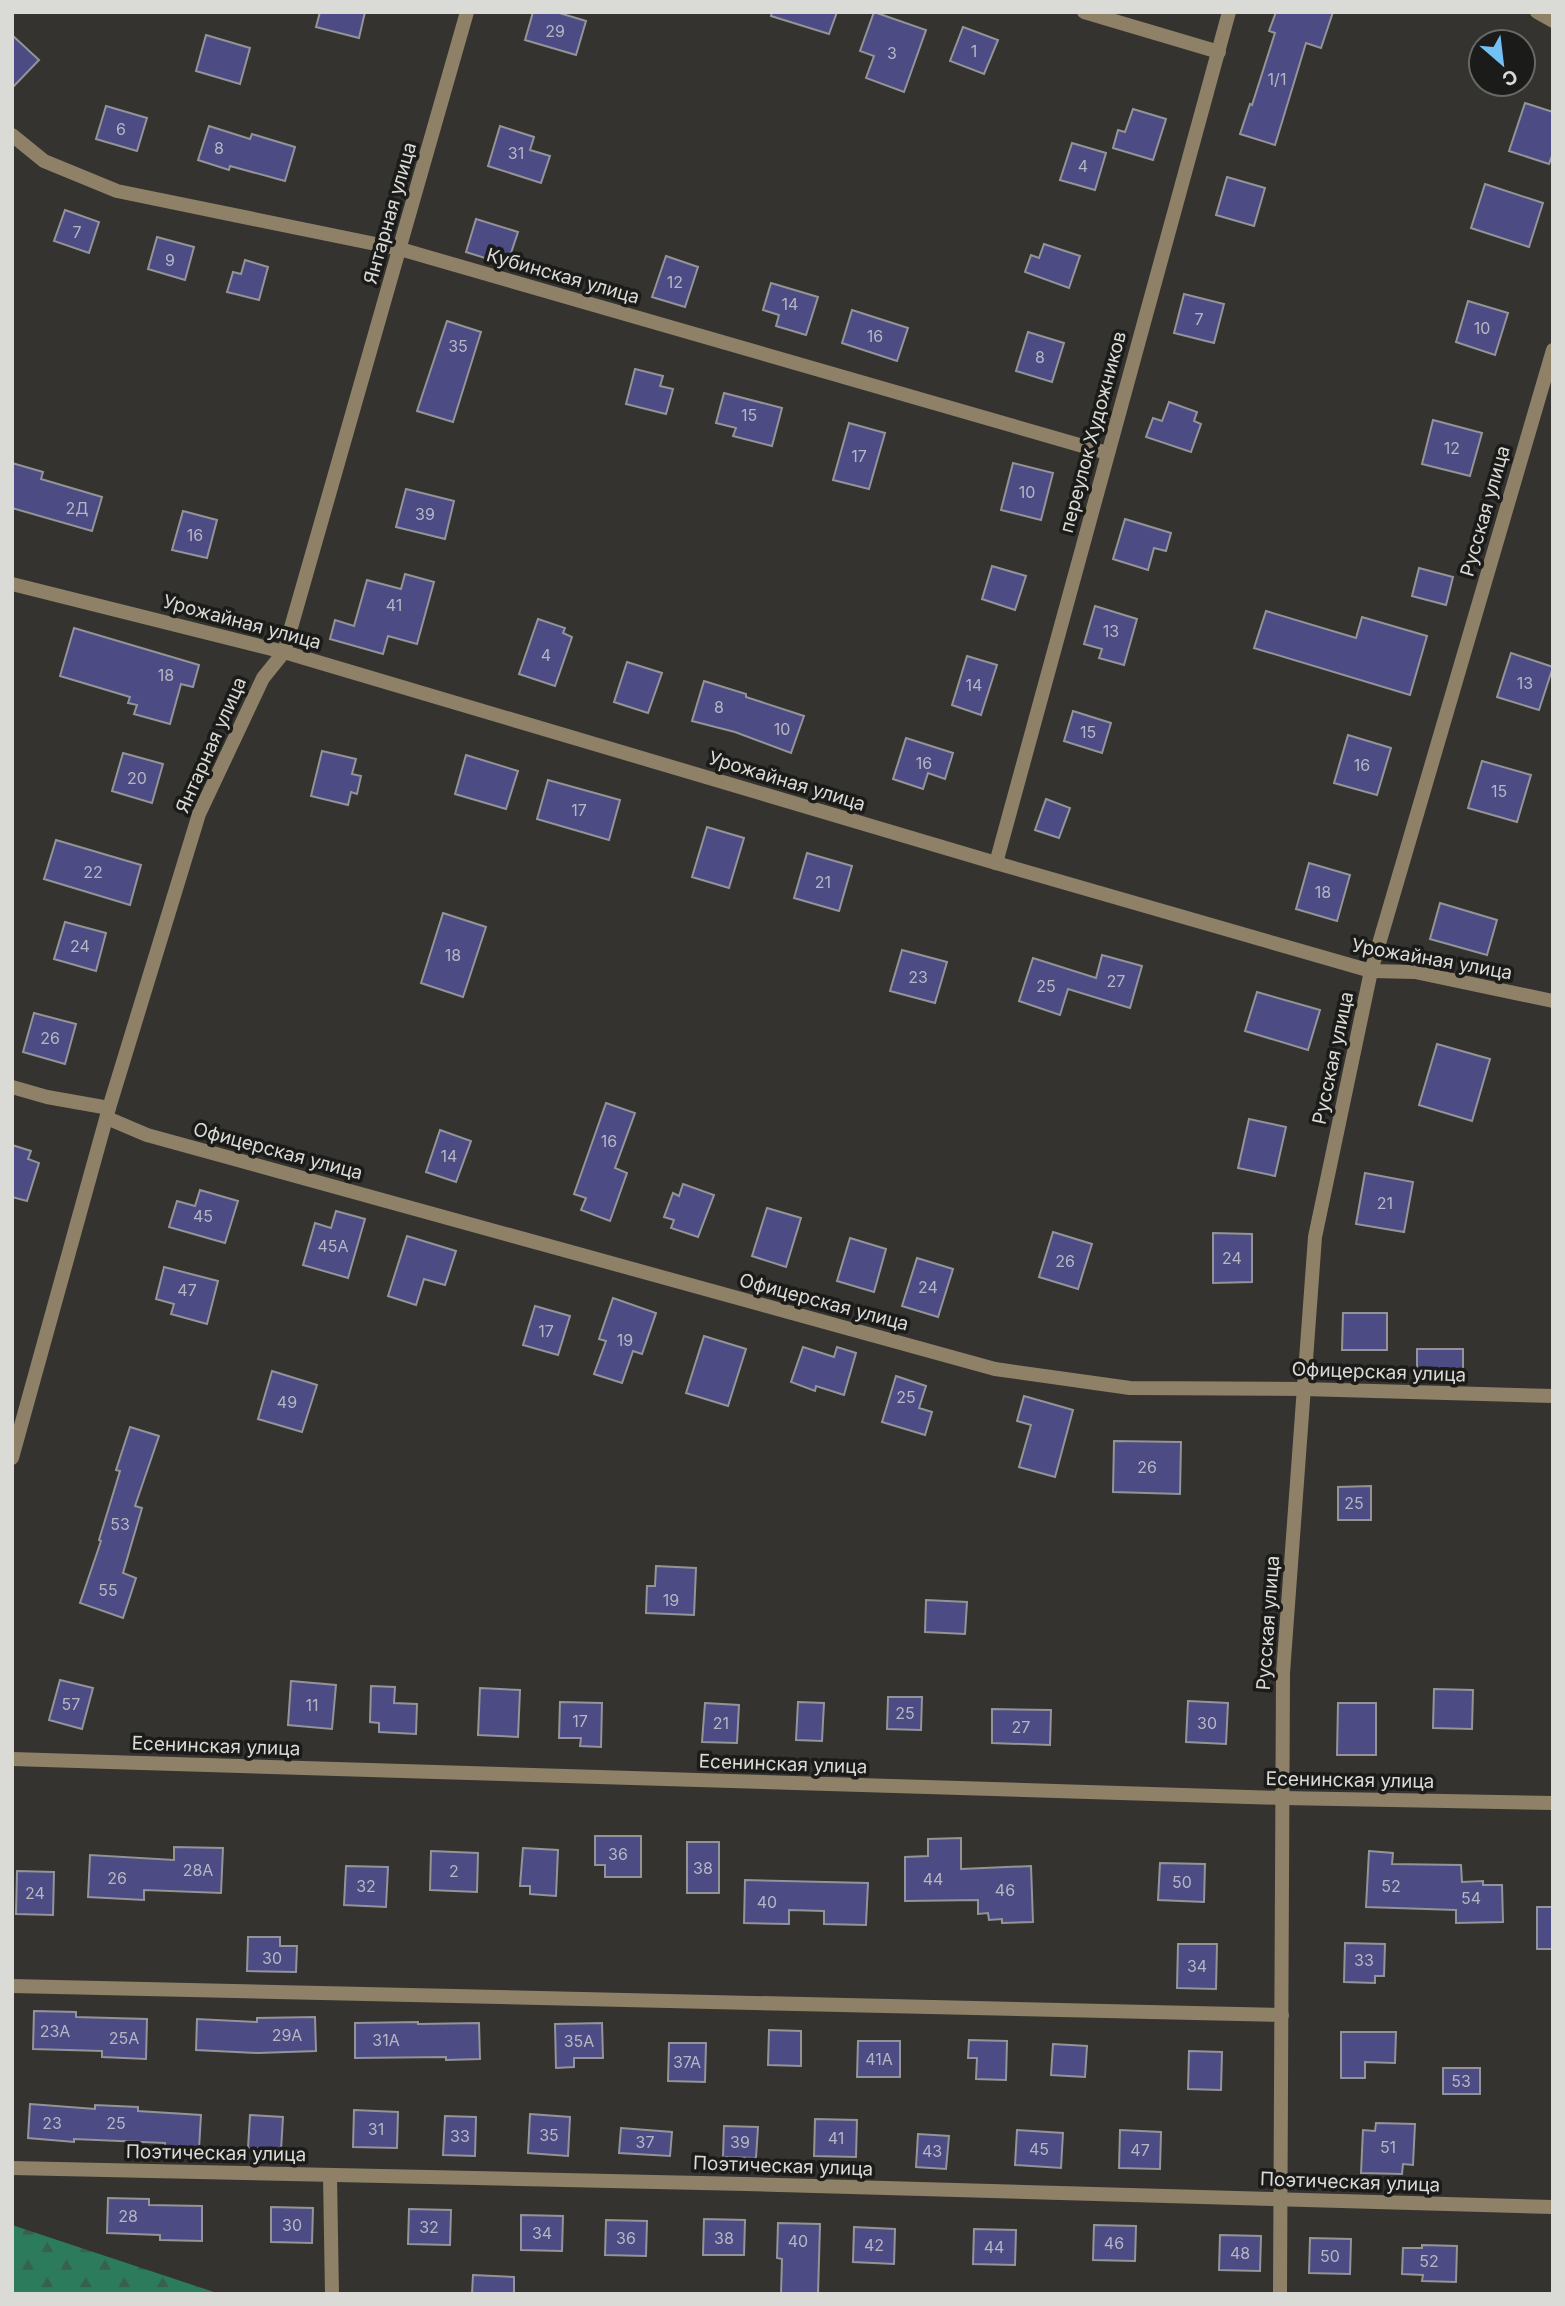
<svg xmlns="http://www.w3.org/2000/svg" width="1565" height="2306" font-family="Inter,sans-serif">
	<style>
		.forest { fill: url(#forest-firs) }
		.building { fill: #4c4b83; stroke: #939498; stroke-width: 2 }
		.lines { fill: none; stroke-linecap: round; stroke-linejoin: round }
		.street { stroke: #8e8167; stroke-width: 14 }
		.labels { text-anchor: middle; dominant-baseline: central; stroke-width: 7; stroke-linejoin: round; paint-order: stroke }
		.number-label { font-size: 16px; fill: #b6b6c2 }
		.street-label { font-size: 19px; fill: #dadad7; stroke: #1b1b19 }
	</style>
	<defs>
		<pattern id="forest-firs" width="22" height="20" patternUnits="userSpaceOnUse" patternTransform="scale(1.75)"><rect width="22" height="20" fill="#2d7b5d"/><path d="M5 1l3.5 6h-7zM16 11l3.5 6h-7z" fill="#366150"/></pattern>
	</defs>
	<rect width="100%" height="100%" fill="#343330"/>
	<polygon class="forest" points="12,2225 220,2294 12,2294"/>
	<g class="building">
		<polygon points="320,12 365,12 359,38 316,27"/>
		<polygon points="533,12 556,12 586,21 576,55 525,40"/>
		<polygon points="772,12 837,12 829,34 771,16"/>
		<polygon points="874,12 926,30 904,92 866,78 874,56 860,51"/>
		<polygon points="1276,12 1333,12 1321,48 1306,43 1275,145 1240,134 1250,104 1252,105 1275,33 1269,31"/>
		<polygon points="963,27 998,40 984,74 950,61"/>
		<polygon points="12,35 39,60 12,88"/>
		<polygon points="206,35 250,48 240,84 196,71"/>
		<polygon points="1525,103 1553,112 1553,153 1549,164 1509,151"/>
		<polygon points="106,106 147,118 137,151 96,139"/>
		<polygon points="1133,109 1166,119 1153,160 1113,148 1118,130 1125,132"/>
		<polygon points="209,126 250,139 252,134 295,147 285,181 230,166 229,170 198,160"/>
		<polygon points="500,126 534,137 530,150 550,156 541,183 488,166"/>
		<polygon points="1072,143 1106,153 1095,190 1060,180"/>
		<polygon points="1227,177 1265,188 1254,226 1216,215"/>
		<polygon points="1485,184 1543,203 1529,247 1471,228"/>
		<polygon points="65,210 99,222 89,253 54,241"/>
		<polygon points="476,219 518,232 507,265 466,252"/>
		<polygon points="157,237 194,247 185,280 148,269"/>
		<polygon points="1044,244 1080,256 1069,288 1025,272 1031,255 1039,258"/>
		<polygon points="666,256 698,267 685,307 652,297"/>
		<polygon points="245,260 268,267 259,300 227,292 233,272 241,274"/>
		<polygon points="771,283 818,297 806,335 776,326 779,315 763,310"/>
		<polygon points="1184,294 1224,304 1214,343 1174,333"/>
		<polygon points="1468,301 1508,313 1495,355 1456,342"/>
		<polygon points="852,310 908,328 897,361 842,343"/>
		<polygon points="447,321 481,332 453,422 417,411"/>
		<polygon points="1028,332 1064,343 1052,382 1016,371"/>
		<polygon points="635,369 663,376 660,386 673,389 666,414 626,404"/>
		<polygon points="724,393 782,408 772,446 733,436 736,428 716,423"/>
		<polygon points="1169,402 1197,412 1194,421 1201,424 1191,452 1146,437 1153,418 1162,421"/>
		<polygon points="1433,420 1482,433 1470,476 1422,464"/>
		<polygon points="849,423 885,433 869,489 833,480"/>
		<polygon points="12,463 43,472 41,479 102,497 92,531 12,508"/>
		<polygon points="1013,463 1053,473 1041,520 1001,510"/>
		<polygon points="406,489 454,501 445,539 396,527"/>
		<polygon points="183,511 217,520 207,558 172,550"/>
		<polygon points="1125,519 1171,533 1166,551 1154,548 1148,570 1113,559"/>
		<polygon points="992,566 1026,576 1015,610 982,599"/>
		<polygon points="1419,568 1453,577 1446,605 1412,596"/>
		<polygon points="405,574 434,582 417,644 388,636 383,654 330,639 335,620 354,626 367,580 401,589"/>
		<polygon points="1095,606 1137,619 1124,665 1099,658 1102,649 1084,644"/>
		<polygon points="1266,611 1356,638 1362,617 1427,636 1410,695 1254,648"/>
		<polygon points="538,619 565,628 563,633 572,637 555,686 519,674"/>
		<polygon points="74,628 199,665 193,687 181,684 170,724 134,714 137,705 128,703 130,697 60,676"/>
		<polygon points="1511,653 1553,667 1539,710 1497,697"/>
		<polygon points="967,656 997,665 981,715 952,705"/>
		<polygon points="627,662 662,673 648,713 614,702"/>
		<polygon points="704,681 746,694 746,697 804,716 791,753 735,732 692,721"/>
		<polygon points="1073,711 1111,723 1102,753 1064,741"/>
		<polygon points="1348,735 1391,748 1377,795 1334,783"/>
		<polygon points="906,738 953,753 945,779 928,773 923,789 893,779"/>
		<polygon points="322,751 356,759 352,774 361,776 357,794 351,792 348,805 311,796"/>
		<polygon points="123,753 163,764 152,803 112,791"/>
		<polygon points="466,755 518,771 506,809 455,794"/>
		<polygon points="1482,761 1531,775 1517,822 1468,808"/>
		<polygon points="548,780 620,800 609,840 537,819"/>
		<polygon points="1046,799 1070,808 1059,838 1035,830"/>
		<polygon points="707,827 744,838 729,888 692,877"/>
		<polygon points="56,840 141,865 130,905 44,879"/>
		<polygon points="807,853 852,866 839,911 794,898"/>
		<polygon points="1309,863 1350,875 1337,921 1296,909"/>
		<polygon points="1440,903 1497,920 1487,955 1430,939"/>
		<polygon points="443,913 486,927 463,997 421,983"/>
		<polygon points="65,922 106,933 96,971 54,959"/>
		<polygon points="902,950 947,962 935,1003 890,991"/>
		<polygon points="1102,955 1142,966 1130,1008 1068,989 1060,1015 1019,1001 1033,958 1096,978"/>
		<polygon points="1257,992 1320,1010 1308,1050 1245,1031"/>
		<polygon points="34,1013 76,1024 65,1064 23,1052"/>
		<polygon points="1437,1044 1490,1059 1472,1121 1419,1105"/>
		<polygon points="606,1103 635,1113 615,1168 627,1173 610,1221 581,1210 586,1198 574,1194"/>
		<polygon points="1249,1119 1286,1127 1275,1176 1238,1168"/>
		<polygon points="440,1130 471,1141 456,1182 426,1172"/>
		<polygon points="12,1145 31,1151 28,1159 39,1163 27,1201 12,1197"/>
		<polygon points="1365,1173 1413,1182 1404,1232 1356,1224"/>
		<polygon points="683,1184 714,1195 698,1237 671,1228 674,1220 664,1217 673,1193 679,1196"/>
		<polygon points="200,1190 238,1201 225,1243 169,1227 177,1201 195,1206"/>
		<polygon points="767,1208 801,1218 786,1267 752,1256"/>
		<polygon points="336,1211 365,1219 348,1278 303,1265 315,1223 331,1228"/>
		<polygon points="1053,1232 1092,1244 1078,1289 1039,1277"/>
		<polygon points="1213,1233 1252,1234 1252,1282 1213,1283"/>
		<polygon points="407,1236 456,1251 445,1285 424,1279 416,1305 388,1296"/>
		<polygon points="850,1238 886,1249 874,1292 837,1281"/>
		<polygon points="917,1258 953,1269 938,1317 902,1306"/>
		<polygon points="164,1267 218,1281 207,1324 171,1314 174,1304 156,1299"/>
		<polygon points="613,1298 656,1313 642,1354 633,1351 622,1383 594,1374 606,1341 599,1339"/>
		<polygon points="535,1306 570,1316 558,1355 523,1345"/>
		<polygon points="1343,1313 1387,1313 1387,1350 1342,1350"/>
		<polygon points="704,1336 746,1349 728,1406 686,1393"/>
		<polygon points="803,1347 834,1357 837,1347 856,1353 844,1395 816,1386 815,1391 791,1382"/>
		<polygon points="1417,1349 1463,1349 1463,1376 1417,1375"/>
		<polygon points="272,1371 317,1385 302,1432 258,1419"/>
		<polygon points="896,1376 926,1386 919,1408 932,1412 925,1435 882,1422"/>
		<polygon points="1024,1396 1073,1410 1055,1477 1019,1467 1031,1425 1017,1421"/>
		<polygon points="130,1427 159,1436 135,1506 142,1508 123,1573 136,1578 123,1618 80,1603 101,1541 99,1540 120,1471 116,1470"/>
		<polygon points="1114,1441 1181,1442 1180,1494 1113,1492"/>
		<polygon points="1371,1486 1371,1520 1338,1520 1338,1487"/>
		<polygon points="656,1566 696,1568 694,1615 646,1613 647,1586 655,1586"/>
		<polygon points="926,1600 967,1602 965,1634 925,1632"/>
		<polygon points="60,1680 93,1688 82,1729 49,1720"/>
		<polygon points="291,1681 336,1685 332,1729 288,1725"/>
		<polygon points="371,1686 395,1687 394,1703 417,1704 416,1734 379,1732 379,1723 370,1722"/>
		<polygon points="480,1688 520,1690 518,1737 478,1735"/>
		<polygon points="1434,1689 1473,1690 1472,1729 1433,1728"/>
		<polygon points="888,1697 922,1697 921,1730 887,1729"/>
		<polygon points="1188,1701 1228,1703 1226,1744 1186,1742"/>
		<polygon points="560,1702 602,1703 601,1747 580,1746 581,1738 559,1738"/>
		<polygon points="798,1702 824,1703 822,1741 796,1740"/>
		<polygon points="705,1703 739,1705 737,1743 702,1742"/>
		<polygon points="1338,1703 1376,1703 1376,1755 1337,1755"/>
		<polygon points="992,1709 1051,1710 1050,1745 992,1743"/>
		<polygon points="595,1836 641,1836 641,1877 605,1877 605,1865 595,1865"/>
		<polygon points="961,1838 961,1869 1031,1866 1033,1922 1002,1923 1002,1919 989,1920 988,1913 978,1914 978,1900 905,1901 905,1857 928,1856 928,1839"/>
		<rect x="687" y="1842" width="32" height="51"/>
		<polygon points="174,1847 223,1848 221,1893 144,1890 144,1900 88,1897 90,1855 174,1860"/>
		<polygon points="523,1848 558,1850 556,1896 530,1894 530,1886 520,1886"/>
		<polygon points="431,1851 478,1853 477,1892 430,1890"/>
		<polygon points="1369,1851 1393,1853 1392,1864 1461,1865 1462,1882 1483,1881 1483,1885 1502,1885 1503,1922 1456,1923 1456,1910 1366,1907"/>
		<polygon points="1160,1863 1205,1864 1204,1902 1158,1900"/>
		<polygon points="346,1866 388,1867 386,1907 344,1905"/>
		<polygon points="17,1871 54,1872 53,1915 16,1914"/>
		<polygon points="745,1880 868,1883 866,1925 824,1924 824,1911 789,1910 789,1924 744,1923"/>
		<rect x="1537" y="1907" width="16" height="42"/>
		<polygon points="248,1937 280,1937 280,1946 297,1946 296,1972 247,1971"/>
		<polygon points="1345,1943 1385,1944 1384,1976 1375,1976 1375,1983 1344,1982"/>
		<polygon points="1178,1944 1217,1944 1216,1989 1177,1988"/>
		<polygon points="34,2011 76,2012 76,2017 147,2019 146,2059 102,2057 102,2051 33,2049"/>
		<polygon points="315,2017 316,2051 258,2053 196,2050 197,2019 257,2022 257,2018"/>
		<polygon points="418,2022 418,2024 479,2023 480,2059 446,2060 446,2057 355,2058 355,2023"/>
		<polygon points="602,2023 603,2058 574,2058 574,2067 556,2068 555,2024"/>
		<polygon points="769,2030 801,2031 801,2066 768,2065"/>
		<polygon points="1341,2032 1396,2032 1395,2063 1365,2062 1365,2078 1341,2078"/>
		<polygon points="969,2040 1007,2041 1006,2080 976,2079 977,2058 968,2058"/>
		<polygon points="858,2041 900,2041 900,2077 857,2077"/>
		<polygon points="669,2043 706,2043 705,2082 668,2081"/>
		<polygon points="1053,2044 1087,2046 1085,2077 1051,2075"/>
		<polygon points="1189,2051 1222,2052 1221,2090 1188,2089"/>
		<rect x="1443" y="2068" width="37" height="26"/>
		<polygon points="30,2104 95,2109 95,2105 138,2107 138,2111 201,2115 199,2149 165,2147 165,2143 74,2139 74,2142 28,2138"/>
		<polygon points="354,2110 398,2112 397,2148 353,2147"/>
		<polygon points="530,2114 570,2117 568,2156 528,2153"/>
		<polygon points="250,2115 283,2117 281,2150 248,2148"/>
		<polygon points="445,2116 476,2117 475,2156 443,2155"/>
		<polygon points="815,2119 857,2120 856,2157 814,2156"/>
		<polygon points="1376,2123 1415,2124 1413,2165 1403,2164 1402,2174 1361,2173 1363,2130 1375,2131"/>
		<polygon points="724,2126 758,2127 756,2158 723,2157"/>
		<polygon points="621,2128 672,2132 670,2156 619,2153"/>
		<polygon points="1017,2130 1063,2133 1061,2168 1015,2165"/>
		<polygon points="1120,2130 1161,2132 1160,2169 1119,2168"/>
		<polygon points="918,2134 949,2136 946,2169 916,2167"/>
		<polygon points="108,2198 149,2199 149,2205 202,2206 202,2241 160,2240 160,2235 107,2233"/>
		<polygon points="271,2207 313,2208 312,2243 271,2242"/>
		<polygon points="409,2209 451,2210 450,2245 408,2244"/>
		<polygon points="521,2215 563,2216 562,2251 521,2250"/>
		<polygon points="704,2219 745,2220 744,2255 703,2255"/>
		<polygon points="606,2220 647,2221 646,2256 605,2255"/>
		<polygon points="778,2223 820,2224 818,2294 781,2294 782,2259 777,2258"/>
		<polygon points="1094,2225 1136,2226 1135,2261 1093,2260"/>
		<polygon points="854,2227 895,2229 894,2264 853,2262"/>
		<polygon points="974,2229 1016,2230 1015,2265 973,2264"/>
		<polygon points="1220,2235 1261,2236 1260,2271 1219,2270"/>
		<polygon points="1310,2238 1351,2239 1350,2274 1309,2273"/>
		<polygon points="1422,2245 1457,2246 1456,2282 1422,2281 1423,2275 1402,2274 1403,2248 1422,2248"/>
		<polygon points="473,2275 514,2277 514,2294 472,2294"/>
	</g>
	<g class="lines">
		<g class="street">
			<polyline points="1084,12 1219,52"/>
			<polyline points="1537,12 1553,21"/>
			<polyline points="12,135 44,161 117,191 400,249 1107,453"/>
			<polyline points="12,584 284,652 996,863 1371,971 1415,972 1553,1001"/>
			<polyline points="996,863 1229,12"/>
			<polyline points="12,1087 47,1097 109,1108"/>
			<polyline points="107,1118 147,1135 995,1369 1130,1388 1303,1389 1553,1396"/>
			<polyline points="12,1458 109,1108 199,814 263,678 284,652 467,12"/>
			<polyline points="12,1759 1283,1798 1553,1803"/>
			<polyline points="12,1986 1282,2015"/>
			<polyline points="12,2168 746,2184 1553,2207"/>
			<polyline points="330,2175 332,2294"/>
			<polyline points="1280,2294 1283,1673 1315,1237 1371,971 1553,350"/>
		</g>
	</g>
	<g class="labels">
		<g class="number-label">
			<text x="555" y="31">29</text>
			<text x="974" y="51">1</text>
			<text x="892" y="53">3</text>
			<text x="1277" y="79">1/1</text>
			<text x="121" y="129">6</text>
			<text x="219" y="148">8</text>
			<text x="516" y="153">31</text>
			<text x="1083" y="166">4</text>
			<text x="77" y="232">7</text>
			<text x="170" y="260">9</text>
			<text x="675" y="282">12</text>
			<text x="790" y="304">14</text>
			<text x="1199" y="319">7</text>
			<text x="1482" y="328">10</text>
			<text x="875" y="336">16</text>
			<text x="458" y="346">35</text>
			<text x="1040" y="357">8</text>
			<text x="749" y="415">15</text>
			<text x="1452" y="448">12</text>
			<text x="859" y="456">17</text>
			<text x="1027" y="492">10</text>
			<text x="77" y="508">2Д</text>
			<text x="425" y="514">39</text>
			<text x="195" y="535">16</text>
			<text x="394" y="605">41</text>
			<text x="1111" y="631">13</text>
			<text x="546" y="655">4</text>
			<text x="166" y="675">18</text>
			<text x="1525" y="683">13</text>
			<text x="974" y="685">14</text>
			<text x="719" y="707">8</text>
			<text x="782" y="729">10</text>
			<text x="1088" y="732">15</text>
			<text x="924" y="763">16</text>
			<text x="1362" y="765">16</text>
			<text x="137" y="778">20</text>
			<text x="1499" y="791">15</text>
			<text x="579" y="810">17</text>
			<text x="93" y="872">22</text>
			<text x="823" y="882">21</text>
			<text x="1323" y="892">18</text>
			<text x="80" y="946">24</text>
			<text x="453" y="955">18</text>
			<text x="918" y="977">23</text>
			<text x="1116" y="981">27</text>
			<text x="1046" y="986">25</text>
			<text x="50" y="1038">26</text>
			<text x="609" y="1141">16</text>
			<text x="449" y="1156">14</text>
			<text x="1385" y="1203">21</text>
			<text x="203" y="1216">45</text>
			<text x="333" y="1246">45А</text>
			<text x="1232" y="1258">24</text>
			<text x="1065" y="1261">26</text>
			<text x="928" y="1287">24</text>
			<text x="187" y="1290">47</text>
			<text x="546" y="1331">17</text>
			<text x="625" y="1340">19</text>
			<text x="906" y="1397">25</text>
			<text x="287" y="1402">49</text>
			<text x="1147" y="1467">26</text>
			<text x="1354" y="1503">25</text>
			<text x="120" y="1524">53</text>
			<text x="108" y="1590">55</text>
			<text x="671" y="1600">19</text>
			<text x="71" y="1704">57</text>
			<text x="312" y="1705">11</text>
			<text x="905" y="1713">25</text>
			<text x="580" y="1721">17</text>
			<text x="721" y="1723">21</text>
			<text x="1207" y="1723">30</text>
			<text x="1021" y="1727">27</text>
			<text x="618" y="1854">36</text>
			<text x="703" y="1868">38</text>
			<text x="198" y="1870">28А</text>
			<text x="454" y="1871">2</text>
			<text x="117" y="1878">26</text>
			<text x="933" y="1879">44</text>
			<text x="1182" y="1882">50</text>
			<text x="366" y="1886">32</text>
			<text x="1391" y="1886">52</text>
			<text x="1005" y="1890">46</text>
			<text x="35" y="1893">24</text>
			<text x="1471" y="1898">54</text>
			<text x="767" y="1902">40</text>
			<text x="272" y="1958">30</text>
			<text x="1364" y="1960">33</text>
			<text x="1197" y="1966">34</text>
			<text x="55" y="2031">23А</text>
			<text x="287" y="2035">29А</text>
			<text x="124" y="2038">25А</text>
			<text x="386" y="2040">31А</text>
			<text x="579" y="2041">35А</text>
			<text x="879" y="2059">41А</text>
			<text x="687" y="2062">37А</text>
			<text x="1461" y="2081">53</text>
			<text x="52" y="2123">23</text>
			<text x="116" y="2123">25</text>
			<text x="376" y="2129">31</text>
			<text x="549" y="2135">35</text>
			<text x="460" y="2136">33</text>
			<text x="836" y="2138">41</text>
			<text x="645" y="2142">37</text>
			<text x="740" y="2142">39</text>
			<text x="1388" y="2147">51</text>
			<text x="1039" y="2149">45</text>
			<text x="1140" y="2150">47</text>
			<text x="932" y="2151">43</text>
			<text x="128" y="2216">28</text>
			<text x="292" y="2225">30</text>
			<text x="429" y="2227">32</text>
			<text x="542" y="2233">34</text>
			<text x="626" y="2238">36</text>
			<text x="724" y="2238">38</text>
			<text x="798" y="2241">40</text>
			<text x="1114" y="2243">46</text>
			<text x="874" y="2245">42</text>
			<text x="994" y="2247">44</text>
			<text x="1240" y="2253">48</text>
			<text x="1330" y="2256">50</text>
			<text x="1429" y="2261">52</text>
		</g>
		<g class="street-label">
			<text transform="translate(390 213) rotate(-74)">Янтарная улица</text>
			<text transform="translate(563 276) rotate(16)">Кубинская улица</text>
			<text transform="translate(1093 432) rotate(-75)">переулок Художников</text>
			<text transform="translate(1485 511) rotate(-74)">Русская улица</text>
			<text transform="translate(242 622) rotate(15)">Урожайная улица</text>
			<text transform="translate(211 745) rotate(-66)">Янтарная улица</text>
			<text transform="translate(787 781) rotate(17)">Урожайная улица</text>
			<text transform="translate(1432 959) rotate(10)">Урожайная улица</text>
			<text transform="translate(1333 1058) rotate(-78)">Русская улица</text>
			<text transform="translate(278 1151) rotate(15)">Офицерская улица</text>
			<text transform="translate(824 1302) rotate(15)">Офицерская улица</text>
			<text transform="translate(1379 1372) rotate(2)">Офицерская улица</text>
			<text transform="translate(1268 1623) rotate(-86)">Русская улица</text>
			<text transform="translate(216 1746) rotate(2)">Есенинская улица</text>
			<text transform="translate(783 1764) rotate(2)">Есенинская улица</text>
			<text transform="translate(1350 1780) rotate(1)">Есенинская улица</text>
			<text transform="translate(216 2153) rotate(1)">Поэтическая улица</text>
			<text transform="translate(783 2166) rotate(2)">Поэтическая улица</text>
			<text transform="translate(1350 2182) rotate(2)">Поэтическая улица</text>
		</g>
	</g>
	<rect width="1565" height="2306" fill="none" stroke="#dadad7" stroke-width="28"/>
	<g transform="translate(1502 63) rotate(152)"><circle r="33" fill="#1b1b19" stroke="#676765" stroke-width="2"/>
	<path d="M0-5L12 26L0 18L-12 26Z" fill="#72c1f5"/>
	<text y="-10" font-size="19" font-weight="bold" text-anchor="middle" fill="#dadad7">С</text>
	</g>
</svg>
